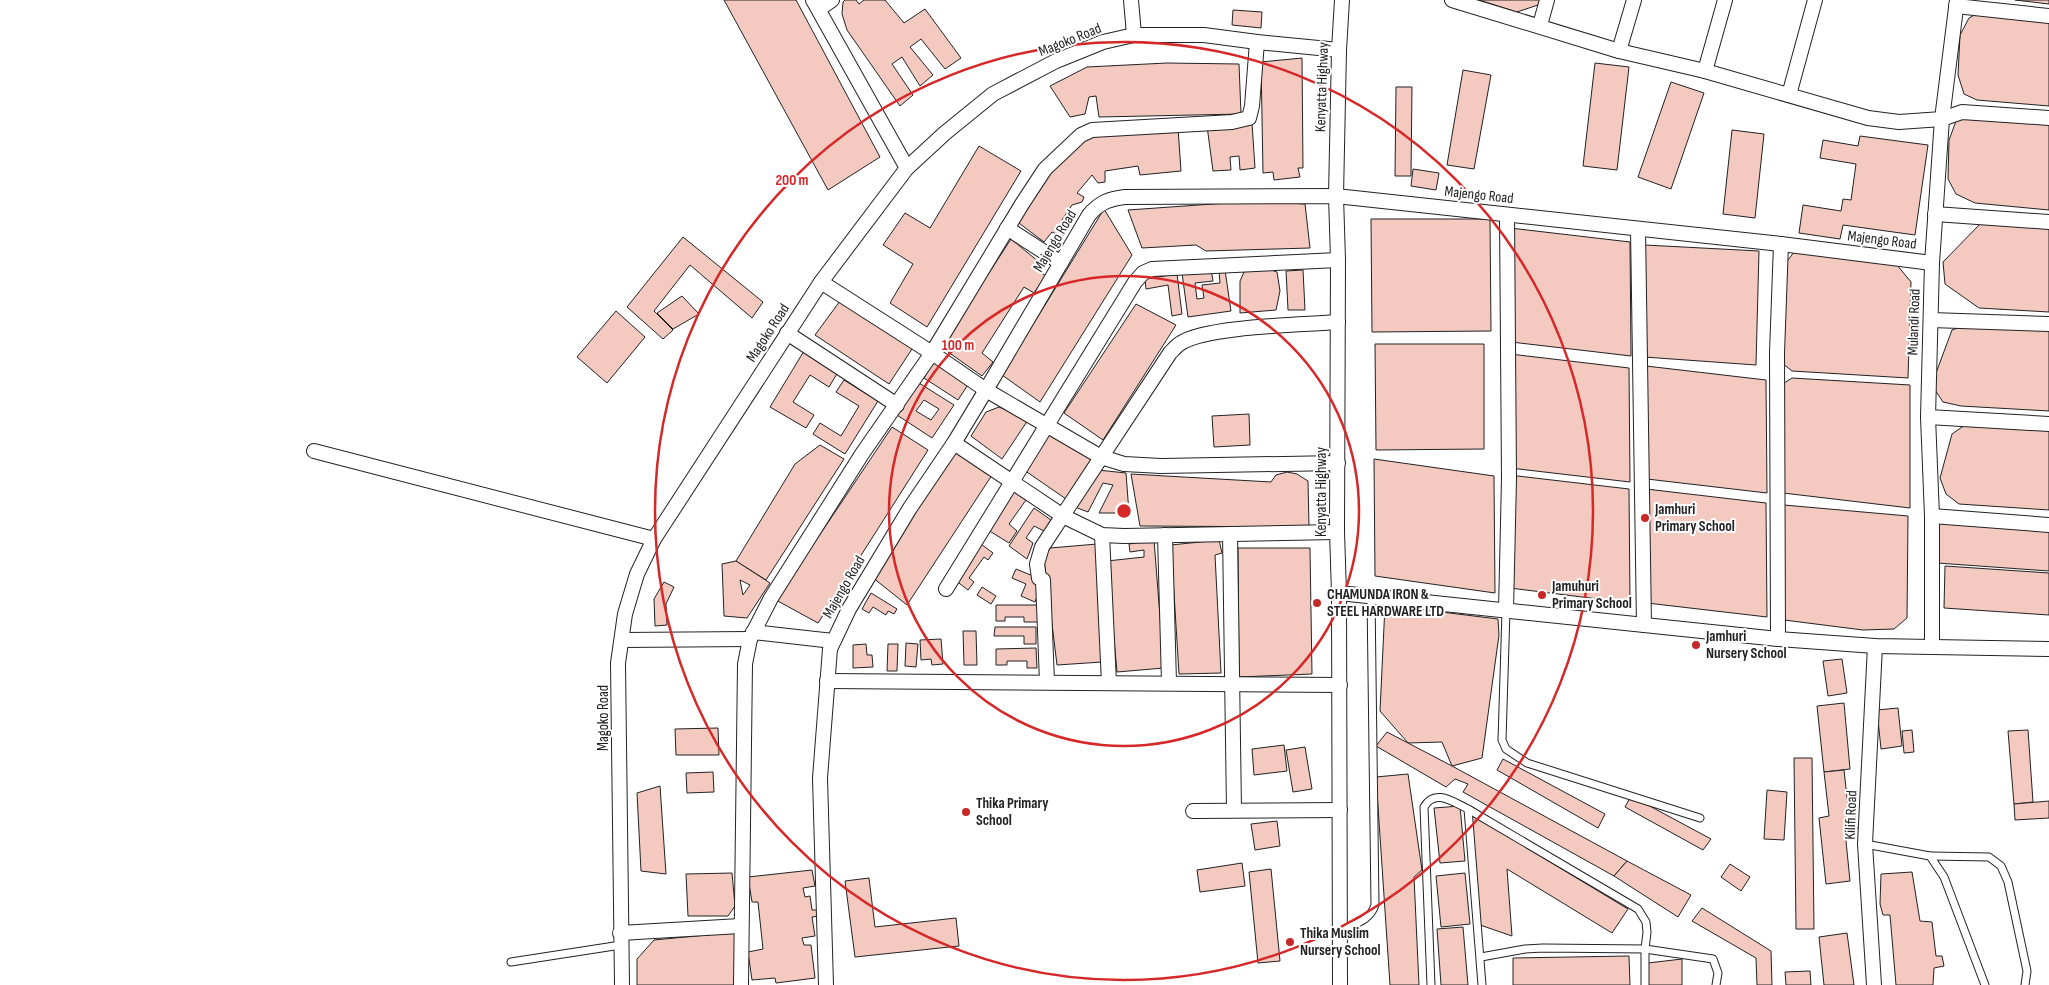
<svg xmlns="http://www.w3.org/2000/svg" width="2049" height="985" font-family="'Sofia Sans Condensed',sans-serif">
	<style>
		.building { fill: #f3c9c0; stroke: #222; fill-rule: evenodd }
		.lines { fill: none; stroke-linecap: round; stroke-linejoin: round }
		.lane-casing { stroke: #222; stroke-width: 9 }
		.street-casing { stroke: #222; stroke-width: 16 }
		.lane { stroke: #fff; stroke-width: 7 }
		.street { stroke: #fff; stroke-width: 14 }
		.ring { fill: none; stroke: #d62828; stroke-width: 2.5 }
		.poi-dot { fill: #c62828; stroke: #fff; stroke-width: 2 }
		.labels { text-anchor: middle; dominant-baseline: central; stroke-width: 4; stroke-linejoin: round; paint-order: stroke }
		.street-label { font-size: 15px; fill: #222; stroke: #fff }
		.poi-label { font-size: 15px; font-weight: bold; fill: #222; stroke: #fff; text-anchor: start }
		.centre { fill: #d62828; stroke: #fff; stroke-width: 2.5 }
		.ring-label { font-size: 15px; text-anchor: middle; font-weight: bold; fill: #d62828; stroke: #fff; stroke-width: 4; stroke-linejoin: round; paint-order: stroke }
	</style>
	<rect width="100%" height="100%" fill="#fff"/>
	<g class="building">
		<polygon points="724,0 796,0 880,157 828,190"/>
		<polygon points="845,0 856,0 859,4 864,0 885,0 904,23 925,9 961,58 945,69 921,39 910,47 933,75 920,86 902,57 892,64 913,95 900,106 847,30 842,14 843,2"/>
		<polygon points="1479,0 1543,0 1541,4 1517,12"/>
		<polygon points="2015,0 2049,0 2049,4"/>
		<polygon points="1233,10 1262,12 1261,28 1232,25"/>
		<polygon points="1982,11 2049,19 2049,106 1977,100 1964,94 1958,75 1960,35 1969,18"/>
		<polygon points="1302,58 1303,168 1298,168 1300,177 1274,180 1273,172 1263,173 1261,62"/>
		<polygon points="1167,63 1239,64 1241,114 1099,117 1096,96 1089,97 1085,114 1070,117 1050,86 1087,67"/>
		<polygon points="1595,63 1629,67 1617,170 1583,166"/>
		<polygon points="1463,70 1491,75 1474,169 1447,165"/>
		<polygon points="1671,82 1704,93 1671,189 1638,177"/>
		<polygon points="1396,87 1412,87 1411,176 1395,176"/>
		<polygon points="1968,113 2049,120 2049,210 1975,203 1956,194 1948,179 1949,140 1956,121"/>
		<polygon points="1252,123 1255,168 1240,170 1239,156 1230,157 1231,170 1213,171 1207,126"/>
		<polygon points="1178,128 1181,171 1140,175 1138,166 1105,171 1105,182 1098,183 1092,175 1077,193 1084,197 1082,202 1072,205 1062,220 1069,225 1062,237 1052,232 1044,242 1015,220 1058,162 1089,134"/>
		<polygon points="1732,130 1764,134 1755,218 1723,214"/>
		<polygon points="1860,136 1928,145 1915,235 1843,225 1840,239 1799,233 1803,205 1841,211 1843,199 1851,200 1856,164 1820,158 1823,140 1858,146"/>
		<polygon points="979,146 1021,171 927,327 890,303 913,264 883,245 905,213 930,228"/>
		<polygon points="1413,169 1439,173 1436,190 1411,186"/>
		<polygon points="1255,201 1305,204 1310,248 1206,251 1196,245 1142,248 1128,210"/>
		<polygon points="1104,209 1132,255 1040,402 1002,375"/>
		<polygon points="1371,219 1490,219 1491,331 1372,332"/>
		<polygon points="1982,222 2049,226 2049,312 1979,308 1945,284 1943,262"/>
		<polygon points="1510,228 1630,242 1631,356 1511,342"/>
		<polygon points="683,237 763,302 752,318 690,265 654,311 673,330 663,339 627,307"/>
		<polygon points="1011,239 1039,262 1035,269 1046,276 1034,293 1024,287 982,353 993,362 982,376 941,347"/>
		<polygon points="1645,245 1759,251 1756,365 1644,357"/>
		<polygon points="1795,251 1897,265 1911,282 1908,378 1792,371 1782,363 1784,265"/>
		<polygon points="1265,268 1277,272 1280,291 1276,310 1240,313 1240,281 1245,270"/>
		<polygon points="1211,269 1213,281 1195,283 1197,299 1204,298 1202,285 1220,283 1219,271 1225,270 1231,311 1188,317 1182,273"/>
		<polygon points="1303,270 1305,310 1288,310 1286,271"/>
		<polygon points="1177,274 1182,314 1172,316 1168,285 1146,289 1145,279"/>
		<polygon points="682,296 699,314 673,329 657,313"/>
		<polygon points="840,301 914,346 889,384 815,335"/>
		<polygon points="1136,304 1176,325 1103,440 1064,413"/>
		<polygon points="616,311 645,337 607,383 577,357"/>
		<polygon points="1966,325 2049,326 2049,411 1961,406 1943,402 1935,390 1936,373 1952,330"/>
		<polygon points="1375,344 1484,344 1484,449 1376,450"/>
		<polygon points="804,351 838,372 829,387 810,375 793,402 814,415 806,428 770,407"/>
		<polygon points="1510,354 1629,368 1630,482 1510,468"/>
		<polygon points="934,361 969,383 958,400 924,378"/>
		<polygon points="1646,366 1766,380 1767,493 1647,479"/>
		<polygon points="1792,378 1910,385 1910,508 1783,493 1781,385"/>
		<polygon points="844,380 878,401 845,454 813,434 820,423 841,436 859,406 836,392"/>
		<path d="M919,383L954,405L932,438L897,415ZM924,400L939,409L931,420L916,411Z"/>
		<polygon points="999,407 1028,420 1002,459 971,436 986,412"/>
		<polygon points="1249,414 1250,445 1214,447 1212,416"/>
		<polygon points="1965,425 2049,427 2049,510 1959,504 1946,494 1940,478 1952,434"/>
		<polygon points="892,427 928,450 818,623 776,600"/>
		<polygon points="1050,432 1092,460 1066,499 1024,470"/>
		<polygon points="820,445 844,459 766,580 736,561 795,464"/>
		<polygon points="958,449 994,472 907,605 872,577"/>
		<polygon points="1374,459 1494,476 1495,593 1375,576"/>
		<polygon points="1098,470 1126,473 1129,513 1099,513 1113,485 1103,483 1088,512 1075,507"/>
		<polygon points="1287,472 1297,474 1308,481 1309,527 1140,526 1131,474 1271,482 1276,475"/>
		<polygon points="1509,475 1629,489 1630,603 1510,588"/>
		<polygon points="1646,489 1766,503 1767,617 1647,603"/>
		<polygon points="1014,492 1026,500 1009,524 1017,531 1009,543 988,530"/>
		<polygon points="1784,505 1908,516 1907,618 1894,629 1863,630 1784,620"/>
		<polygon points="1034,508 1051,520 1044,531 1034,526 1026,538 1033,543 1027,559 1009,546"/>
		<polygon points="1939,519 2049,527 2049,571 1937,563"/>
		<polygon points="1154,540 1164,668 1117,672 1107,561 1144,557 1144,550 1130,552 1129,544"/>
		<polygon points="1219,540 1222,553 1215,555 1221,673 1179,674 1171,545"/>
		<polygon points="981,544 993,553 988,560 984,557 969,578 974,582 968,590 955,580"/>
		<polygon points="1097,544 1102,662 1057,665 1044,559 1050,548"/>
		<polygon points="1238,548 1310,548 1312,674 1239,677"/>
		<path d="M736,561L770,583L747,618L724,616L722,564ZM740,580L750,585L743,595Z"/>
		<polygon points="1945,566 2049,573 2049,615 1944,608"/>
		<polygon points="1016,569 1043,580 1035,602 1021,596 1026,584 1012,578"/>
		<polygon points="664,582 674,587 666,604 667,625 655,626 654,599"/>
		<polygon points="982,587 996,596 991,604 977,595"/>
		<polygon points="871,593 897,609 894,614 888,611 886,615 873,607 869,613 862,609"/>
		<polygon points="996,605 1038,605 1038,622 1024,622 1024,617 1005,617 1005,621 996,621"/>
		<polygon points="1385,605 1498,619 1499,635 1482,758 1452,766 1442,742 1408,743 1380,711"/>
		<polygon points="995,627 1036,627 1036,644 1024,644 1024,636 994,636"/>
		<polygon points="963,631 976,631 977,665 964,665"/>
		<polygon points="941,639 943,664 932,665 931,659 921,660 920,640"/>
		<polygon points="906,643 918,644 916,667 905,666"/>
		<polygon points="866,644 867,655 872,655 873,667 853,668 853,645"/>
		<polygon points="888,644 898,644 897,671 887,671"/>
		<polygon points="1036,648 1037,668 1027,668 1027,661 1007,661 1007,665 996,665 996,649"/>
		<polygon points="1842,659 1847,693 1828,696 1823,661"/>
		<polygon points="1844,703 1850,769 1824,772 1817,706"/>
		<polygon points="1898,708 1902,746 1881,749 1877,710"/>
		<polygon points="718,728 719,755 676,755 675,729"/>
		<polygon points="1912,730 1914,752 1904,753 1902,731"/>
		<polygon points="2028,730 2033,802 2014,804 2008,731"/>
		<polygon points="1387,732 1452,766 1627,861 1614,876 1463,792 1468,784 1455,779 1446,787 1376,746"/>
		<polygon points="1284,745 1287,771 1254,775 1252,749"/>
		<polygon points="1305,747 1312,789 1293,792 1286,750"/>
		<polygon points="1794,758 1812,758 1814,929 1796,929"/>
		<polygon points="1503,759 1605,814 1598,828 1497,770"/>
		<polygon points="1844,770 1848,806 1854,805 1857,829 1845,831 1850,881 1826,884 1819,818 1829,816 1824,772"/>
		<polygon points="713,772 714,792 687,793 686,773"/>
		<polygon points="1408,774 1422,870 1414,877 1419,985 1390,985 1376,777"/>
		<polygon points="660,786 666,874 641,871 637,793"/>
		<polygon points="1767,790 1787,792 1784,840 1764,839"/>
		<polygon points="1631,796 1711,839 1703,850 1625,807"/>
		<polygon points="2049,801 2049,818 2015,820 2014,804"/>
		<polygon points="1460,806 1465,861 1440,863 1434,808"/>
		<polygon points="1469,813 1628,909 1612,933 1507,869 1512,936 1480,925"/>
		<polygon points="1277,821 1280,846 1255,850 1251,824"/>
		<polygon points="1627,861 1691,895 1678,917 1614,876"/>
		<polygon points="1242,863 1245,886 1200,892 1197,870"/>
		<polygon points="1730,864 1750,877 1741,891 1721,877"/>
		<polygon points="1271,869 1280,961 1258,963 1249,872"/>
		<polygon points="812,870 815,886 803,888 805,897 810,896 812,910 818,910 819,916 812,917 815,936 802,938 804,945 811,945 815,978 776,983 775,978 752,980 748,952 763,949 758,902 752,902 748,877"/>
		<polygon points="1912,872 1920,921 1932,922 1936,956 1942,956 1944,966 1934,968 1933,985 1896,985 1890,915 1883,915 1880,904 1881,874"/>
		<polygon points="732,873 735,906 728,916 688,916 686,874"/>
		<polygon points="1465,873 1470,924 1441,927 1436,876"/>
		<polygon points="869,878 875,927 956,918 959,946 855,957 845,881"/>
		<polygon points="1702,908 1771,951 1772,985 1757,985 1756,958 1692,921"/>
		<polygon points="1463,927 1468,985 1441,985 1437,929"/>
		<polygon points="738,932 738,985 637,985 637,959 654,940"/>
		<polygon points="1847,933 1854,985 1824,985 1819,937"/>
		<polygon points="1629,956 1630,985 1513,985 1513,958"/>
		<polygon points="1682,959 1682,985 1648,985 1648,963"/>
		<polygon points="1810,971 1811,985 1786,985 1785,972"/>
	</g>
	<g class="lines">
		<g class="lane-casing">
			<g id="lane">
				<polyline points="1506,611 1502,740 1506,749 1527,763 1700,818"/>
				<polyline points="1865,844 1930,856 1944,877 1985,985"/>
				<polyline points="1930,856 1989,857 2001,866 2008,882 2027,971 2025,985"/>
				<path d="M1340,931C1354,924 1370,921 1375,905L1371,596"/>
				<polyline points="1481,957 1525,949 1543,948 1645,949 1713,959 1718,973 1716,985"/>
				<polyline points="511,962 621,945"/>
				<path d="M1431,985L1424,807C1435,788 1453,802 1468,809"/>
				<polyline points="1482,985 1468,809 1638,909 1646,922 1647,932 1645,949 1645,985"/>
			</g>
		</g>
		<g class="street-casing">
			<g id="street">
				<polyline points="813,0 907,168"/>
				<polyline points="1131,0 1134,35"/>
				<polyline points="1452,0 1619,51 1705,71 1868,118 1899,122 1942,119 1962,112 2049,118"/>
				<polyline points="1956,6 2049,16"/>
				<polyline points="819,9 832,0"/>
				<polyline points="1540,25 1547,0"/>
				<polyline points="1619,51 1634,0"/>
				<polyline points="1705,71 1725,0"/>
				<polyline points="1789,95 1815,0"/>
				<polyline points="1935,214 2049,222"/>
				<polyline points="1007,228 1061,263"/>
				<polyline points="1638,229 1644,625"/>
				<polyline points="821,282 932,353 986,390 1101,457 1124,464 1161,466 1338,463"/>
				<polyline points="1931,320 2049,324"/>
				<polyline points="787,333 897,405"/>
				<polyline points="1928,417 2049,424"/>
				<polyline points="954,443 1063,516 1102,535 1124,536 1337,532"/>
				<polyline points="314,451 654,539"/>
				<polyline points="1932,516 2049,525"/>
				<polyline points="1230,534 1234,810"/>
				<polyline points="1102,535 1109,683"/>
				<polyline points="1165,535 1169,683"/>
				<polyline points="946,589 1135,282 1143,273 1152,269 1338,260"/>
				<polyline points="1339,593 1778,639 1875,646 2049,649"/>
				<polyline points="1506,611 1509,478 1507,215"/>
				<polyline points="753,632 833,641"/>
				<polyline points="1778,639 1777,353 1781,244"/>
				<polyline points="622,640 750,639"/>
				<polyline points="1932,647 1932,516 1928,417 1932,263 1942,119 1957,0"/>
				<polyline points="827,681 1340,685"/>
				<path d="M1047,682L1043,580L1039,578L1037,564L1042,547L1170,353C1173,350 1177,345 1181,343C1207,326 1303,325 1338,322"/>
				<polyline points="1193,811 1340,810"/>
				<polyline points="620,933 740,926"/>
				<polyline points="622,985 618,663 625,614 637,574 654,539 821,282 907,168 945,133 993,94 1056,61 1103,42 1134,35 1204,35 1257,42 1339,50"/>
				<polyline points="741,985 745,664 750,639 771,598 862,454 932,353 1022,204 1045,169 1081,135 1092,130 1232,122 1249,118 1252,106 1257,42"/>
				<path d="M826,985L820,778L830,649L849,609L910,508L954,443L986,390L1089,215C1100,202 1109,199 1125,197L1336,196L1781,244L1932,263"/>
				<polyline points="1340,985 1339,593 1337,532 1338,260 1336,196 1339,50 1342,0"/>
				<polyline points="1874,985 1865,844 1875,646"/>
			</g>
		</g>
		<use href="#lane" class="lane"/>
		<use href="#street" class="street"/>
	</g>
	<g class="ring">
		<circle cx="1124" cy="511" r="235"/>
		<circle cx="1124" cy="511" r="469"/>
	</g>
	<g class="poi-dot">
		<circle cx="1645" cy="518" r="5"/>
		<circle cx="1542" cy="595" r="5"/>
		<circle cx="1317" cy="603" r="5"/>
		<circle cx="1696" cy="645" r="5"/>
		<circle cx="966" cy="812" r="5"/>
		<circle cx="1290" cy="942" r="5"/>
	</g>
	<g class="labels">
		<g class="street-label">
			<text transform="translate(1070 40) rotate(-22)">Magoko Road</text>
			<text transform="translate(1322 87) rotate(-88)">Kenyatta Highway</text>
			<text transform="translate(1479 195) rotate(6)">Majengo Road</text>
			<text transform="translate(1882 240) rotate(7)">Majengo Road</text>
			<text transform="translate(1055 241) rotate(-59)">Majengo Road</text>
			<text transform="translate(1914 322) rotate(-88)">Mulandi Road</text>
			<text transform="translate(768 333) rotate(-57)">Magoko Road</text>
			<text transform="translate(1321 492) rotate(-90)">Kenyatta Highway</text>
			<text transform="translate(844 587) rotate(-60)">Majengo Road</text>
			<text transform="translate(603 718) rotate(-90)">Magoko Road</text>
			<text transform="translate(1851 815) rotate(-88)">Kilifi Road</text>
		</g>
		<g class="poi-label">
			<text x="1655" y="509">Jamhuri<tspan x="1655" dy="17">Primary School</tspan></text>
			<text x="1552" y="586">Jamuhuri<tspan x="1552" dy="17">Primary School</tspan></text>
			<text x="1327" y="594">CHAMUNDA IRON &amp;<tspan x="1327" dy="17">STEEL HARDWARE LTD</tspan></text>
			<text x="1706" y="636">Jamhuri<tspan x="1706" dy="17">Nursery School</tspan></text>
			<text x="976" y="803">Thika Primary<tspan x="976" dy="17">School</tspan></text>
			<text x="1300" y="933">Thika Muslim<tspan x="1300" dy="17">Nursery School</tspan></text>
		</g>
	</g>
	<circle cx="1124" cy="511" r="8" class="centre"/>
	<g class="ring-label">
		<text x="792" y="185">200 m</text>
		<text x="958" y="350">100 m</text>
	</g>
</svg>
